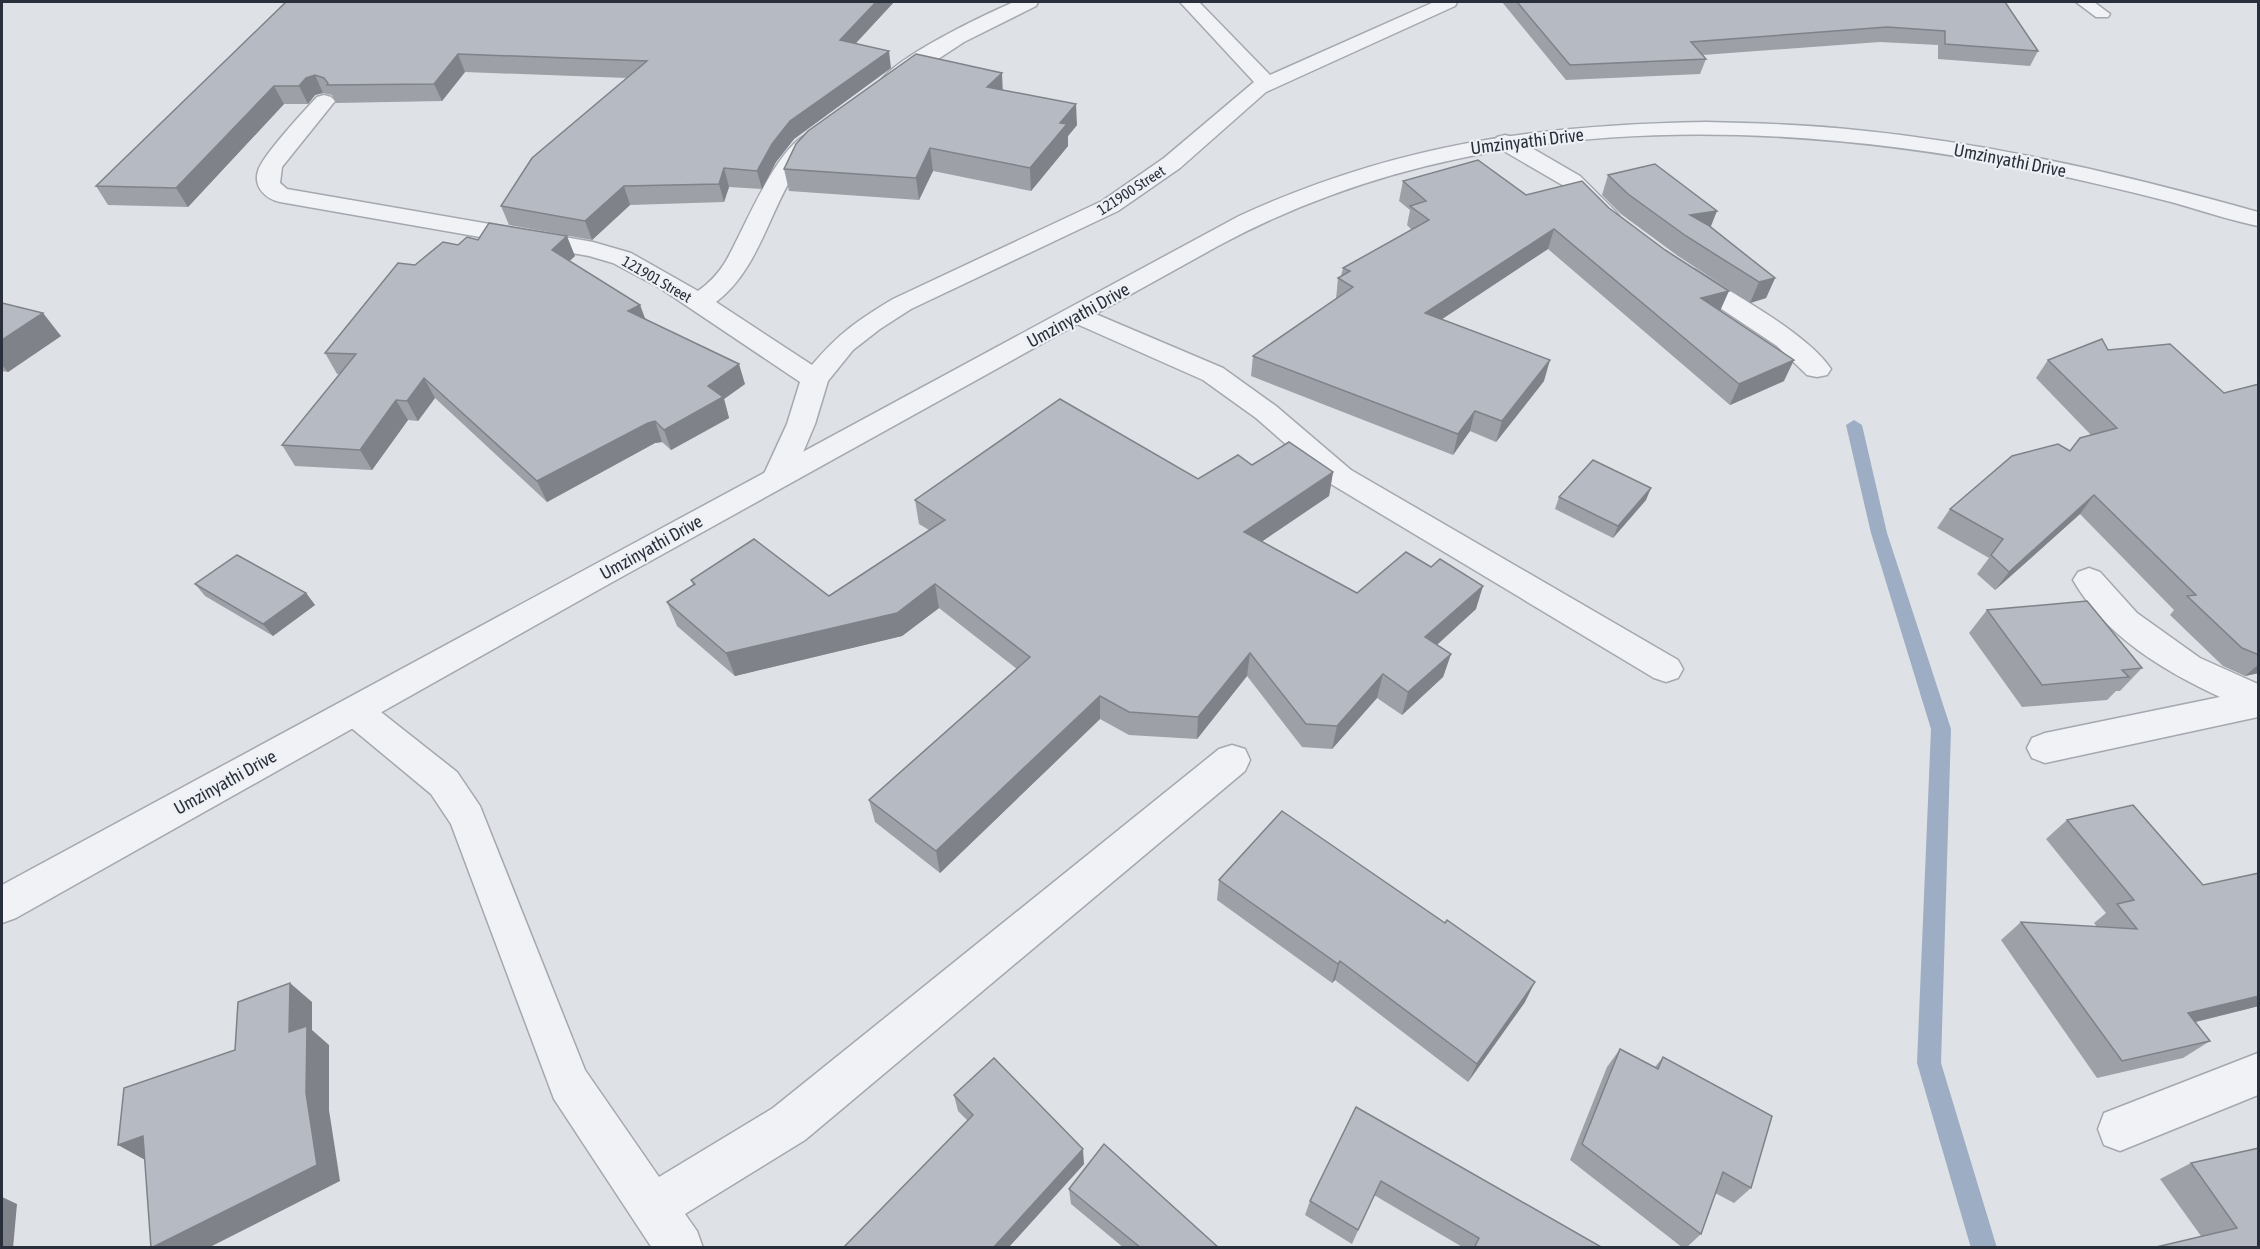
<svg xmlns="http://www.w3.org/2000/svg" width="2260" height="1249" font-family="'Asap Condensed',sans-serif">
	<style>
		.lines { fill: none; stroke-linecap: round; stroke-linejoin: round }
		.stream { fill: #9dadc3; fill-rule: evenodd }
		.service-casing { stroke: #a4a8af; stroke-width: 3 }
		.minor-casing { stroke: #a4a8af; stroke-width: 3 }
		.tertiary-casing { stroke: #a4a8af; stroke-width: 3 }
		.service { fill: #f0f2f5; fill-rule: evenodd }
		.minor { fill: #f0f2f5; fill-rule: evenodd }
		.tertiary { fill: #f0f2f5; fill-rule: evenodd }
		.wall { fill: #9da0a7 }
		.shaded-wall { fill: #7f8288 }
		.building { fill: #b6bac2; stroke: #7f8288; stroke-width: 1.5 }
		.labels { text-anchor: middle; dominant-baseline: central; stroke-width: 4.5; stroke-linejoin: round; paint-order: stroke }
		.far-street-label { font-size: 15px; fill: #292f3b; stroke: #edf0f4 }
		.street-label { font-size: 18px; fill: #292f3b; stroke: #edf0f4 }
	</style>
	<rect width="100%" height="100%" fill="#dee1e6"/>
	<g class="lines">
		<polygon class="stream" points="1854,420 1862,425 1887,533 1951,729 1941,1063 1997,1248 1971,1248 1917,1063 1931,729 1871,533 1846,425"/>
		<g class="service-casing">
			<polygon id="service" points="2076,2 2094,2 2110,14 2108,17 2096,17"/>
		</g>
		<g class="minor-casing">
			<g id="minor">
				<path d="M1014,2H1038L1036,6L964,42L897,86L890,88L883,86L880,82C897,56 984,15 1014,2Z"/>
				<path d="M1180,2H1199L1270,75L1434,2H1457L1455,6L1266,92L1180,168L1118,211L911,309L880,329L853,350L828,381L815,424L793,476L788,483L778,486L768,483L763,476L787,424L800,382L660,288L613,263L589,256L280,202C266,199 253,187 258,171C262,156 304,111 317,97L324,95L331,97L335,101L282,167L280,183L287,189L593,242L631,253L698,291C709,283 717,275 724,264C742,237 783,123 822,132L825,137C816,150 803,159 795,172C768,215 758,270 716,302L812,365C839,333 858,320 893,299L1102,201L1164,158L1254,82Z"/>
				<polygon points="1505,135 1513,137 1580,176 1615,211 1619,216 1615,221 1607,223 1599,221 1564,186 1497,147 1494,142 1497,137"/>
				<path d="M1687,267L1696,270C1733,294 1807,333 1831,369L1827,375L1817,377L1807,375L1777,346L1678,280L1674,275L1678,270Z"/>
				<polygon points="1079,307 1223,368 1276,406 1351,470 1678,660 1683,669 1678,678 1666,682 1654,678 1331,484 1256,418 1203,380 1070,321 1066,315 1070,309"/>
				<path d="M2089,568L2100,572L2137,613L2200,658L2258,684V717L2045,763L2032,758L2027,748L2032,738L2045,733L2220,697C2164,671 2105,636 2073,580L2078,572Z"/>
				<polygon points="355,697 367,701 457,772 480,806 585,1070 659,1177 773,1108 1219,749 1232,745 1245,749 1250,760 1245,771 805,1140 685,1214 697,1231 703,1248 652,1248 554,1099 451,824 431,794 343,721 338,711 343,701"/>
				<polygon points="2258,1053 2258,1095 2120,1151 2104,1145 2098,1129 2104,1113"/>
			</g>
		</g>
		<g class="tertiary-casing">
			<path id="tertiary" d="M1706,122C1760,123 1813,125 1866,131C1999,145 2130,176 2258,212V226C2229,220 2200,210 2171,202C2122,189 2073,178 2024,168C1754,116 1466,112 1218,246L600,589L16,918L2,923V885L1239,216C1396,144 1536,125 1706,122Z"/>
		</g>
		<use href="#service" class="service"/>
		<use href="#minor" class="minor"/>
		<use href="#tertiary" class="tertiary"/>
	</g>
	<g class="wall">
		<polygon points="286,2 894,2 856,43 891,68 794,139 776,162 762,189 729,187 724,202 630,205 592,240 509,225 501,206 627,78 465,72 442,101 336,103 332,95 323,93 315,95 308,104 284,104 188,207 108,205 96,186"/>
		<polygon points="1502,2 2005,2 2038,51 2030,66 1938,59 1938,45 1880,42 1703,55 1706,59 1700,74 1566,80"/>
		<polygon points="1003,90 1077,125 1068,136 1068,146 1031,191 933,171 919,200 789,191 784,169"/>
		<polygon points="1608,175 1710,227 1775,278 1766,298 1750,303 1678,256 1621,214 1602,195"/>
		<polygon points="1403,181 1526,195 1609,208 1720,311 1784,381 1730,405 1548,249 1442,319 1544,381 1496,442 1470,431 1453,455 1251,376 1253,356 1336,299 1338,278 1341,276 1343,268 1412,230 1407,225 1410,210 1399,201"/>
		<polygon points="458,245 575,256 569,261 640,305 645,318 745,384 724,399 729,418 671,450 662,442 655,443 547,502 435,398 418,421 408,420 372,470 295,466 282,445 340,374 337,374 325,353 415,265"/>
		<polygon points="2,303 61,336 8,372 2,371"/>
		<polygon points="2108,350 2224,393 2259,384 2259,673 2245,676 2223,666 2170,615 2174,610 2080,514 1995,590 1977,574 1989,558 1937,528 1950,509 2070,451 2091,435 2036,378 2048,360"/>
		<polygon points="1252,465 1333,472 1329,496 1262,541 1357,593 1476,609 1437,645 1451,654 1443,677 1402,715 1377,698 1332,749 1302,747 1247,676 1197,739 1129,735 1100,719 940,873 875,822 869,800 1017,669 939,608 902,636 735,676 677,626 667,602 693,585 691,580 829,596 929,530 919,524 915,500 1198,479"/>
		<polygon points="1559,497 1646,500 1613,538 1555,509"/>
		<polygon points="195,584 306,593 315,605 273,636 205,596"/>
		<polygon points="1987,610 2142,668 2120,691 2116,691 2107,700 2022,707 1969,633"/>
		<polygon points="2067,820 2203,885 2259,873 2259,1006 2196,1022 2210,1041 2183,1058 2097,1078 2001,940 2021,922 2097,927 2094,923 2106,913 2046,839"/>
		<polygon points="1219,880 1525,1002 1468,1082 1335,980 1332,983 1217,900"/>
		<polygon points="1620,1049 1655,1067 1663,1057 1751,1188 1734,1203 1715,1193 1701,1234 1686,1248 1683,1248 1570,1160 1607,1067"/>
		<polygon points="954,1095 1084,1164 1008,1248 843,1248 968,1121 958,1111"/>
		<polygon points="1356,1107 1603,1248 1464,1248 1374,1195 1352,1244 1305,1215 1310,1201"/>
		<polygon points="2191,1163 2259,1248 2201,1236 2160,1179"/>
		<polygon points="1069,1189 1219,1248 1124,1248 1071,1204"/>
	</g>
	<g class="shaded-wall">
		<polygon points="876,2 894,2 843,57 840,40"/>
		<polygon points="889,51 891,68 794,139 776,162 762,189 757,171 772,144 790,121"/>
		<polygon points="458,54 465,72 442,101 434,84"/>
		<polygon points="1002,73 1003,95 987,87"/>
		<polygon points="315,75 323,93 315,95 308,104 299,86 306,78"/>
		<polygon points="274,86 284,104 188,207 176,188"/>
		<polygon points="1076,104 1077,125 1068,136 1068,146 1031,191 1030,168 1060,123"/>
		<polygon points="930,148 933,171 919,200 916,178"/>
		<polygon points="724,168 729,187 724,202 719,184"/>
		<polygon points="624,186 630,205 592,240 585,221"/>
		<polygon points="1717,211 1709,231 1683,235 1690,215"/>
		<polygon points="1554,229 1548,249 1421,333 1425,313"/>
		<polygon points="567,236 575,256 560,270 552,250"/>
		<polygon points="1775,278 1766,298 1750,303 1759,282"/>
		<polygon points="1729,291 1720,311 1701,298"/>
		<polygon points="640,305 647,325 628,311"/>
		<polygon points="43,313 61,336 8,372 2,365 2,340"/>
		<polygon points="1550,360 1544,381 1496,442 1502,421"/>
		<polygon points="1794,360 1784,381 1730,405 1739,384"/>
		<polygon points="739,364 745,384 724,399 729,418 671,450 664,430 708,386"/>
		<polygon points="424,378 435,398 418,421 407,401"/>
		<polygon points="396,400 408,420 372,470 360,450"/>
		<polygon points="1475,411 1470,431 1453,455 1458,434"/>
		<polygon points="655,421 662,442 655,443 547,502 537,481 648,423"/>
		<polygon points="1333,472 1329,496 1242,555 1244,532"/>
		<polygon points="1651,488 1646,500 1613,538 1618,526"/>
		<polygon points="2094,495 2080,514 1995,590 2009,572"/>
		<polygon points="935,584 939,608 902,636 735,676 726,653"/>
		<polygon points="1483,586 1476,609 1419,661 1425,637"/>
		<polygon points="306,593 315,605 273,636 263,624"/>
		<polygon points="1250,653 1247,676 1197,739 1198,717"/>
		<polygon points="1451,654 1443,677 1402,715 1408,692"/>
		<polygon points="2259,664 2259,673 2245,676"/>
		<polygon points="1383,674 1377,698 1332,749 1337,726"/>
		<polygon points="1100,696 1100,719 940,873 936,851"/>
		<polygon points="1340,961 1335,980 1332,983 1338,964"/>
		<polygon points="1535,982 1525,1002 1468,1082 1477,1064"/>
		<polygon points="290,983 312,1002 312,1030 329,1045 329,1110 340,1181 208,1248 152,1248 289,1032"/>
		<polygon points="2259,996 2259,1006 2162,1030 2188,1013"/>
		<polygon points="143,1136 147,1161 118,1145"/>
		<polygon points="1083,1149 1084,1164 1008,1248 993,1248"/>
		<polygon points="2,1197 17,1204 13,1248 2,1248"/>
	</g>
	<g class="building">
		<polygon points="286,2 876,2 840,40 889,51 790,121 772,144 757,171 724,168 719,184 624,186 585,221 501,206 532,158 647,61 458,54 434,84 327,85 328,83 324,78 315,75 306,78 299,86 274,86 176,188 96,186"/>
		<polygon points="1517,2 2005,2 2038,51 1945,44 1945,31 1887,27 1691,42 1706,59 1570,65"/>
		<polygon points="916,54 1002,73 987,87 1076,104 1060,123 1067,124 1030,168 930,148 916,178 784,169 796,144 808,131"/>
		<polygon points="1478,160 1526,195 1582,181 1609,208 1665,250 1729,291 1701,298 1794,360 1739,384 1554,229 1425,313 1550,360 1502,421 1475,411 1458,434 1253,356 1353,287 1338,278 1350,271 1343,268 1429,220 1410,206 1426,201 1403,181"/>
		<polygon points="1655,164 1717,211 1690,215 1708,225 1775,278 1759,282 1686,236 1628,194 1608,175"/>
		<polygon points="489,223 567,236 552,250 640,305 628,311 739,364 708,386 723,397 664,430 655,421 648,423 537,481 424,378 407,401 396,400 360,450 282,445 356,354 325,353 398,263 415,265 443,242 458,245 467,237 478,240"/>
		<polygon points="2,303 43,313 2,340"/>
		<polygon points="2102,339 2108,350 2170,344 2224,393 2259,384 2259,655 2242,648 2187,596 2196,595 2094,495 2009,572 1991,555 2003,539 1950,509 2012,456 2058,444 2070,451 2080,438 2117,428 2048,360"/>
		<polygon points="1060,399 1198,479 1238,455 1252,465 1289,442 1333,472 1244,532 1357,593 1406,552 1431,567 1440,559 1483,586 1425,637 1451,654 1408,692 1383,674 1337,726 1306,724 1250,653 1198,717 1129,712 1100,696 936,851 869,800 1030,657 935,584 897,613 726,653 667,602 695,584 691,580 754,539 829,596 945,520 915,500"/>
		<polygon points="1593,460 1651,488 1618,526 1559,497"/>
		<polygon points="237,555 306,593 263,624 195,584"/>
		<polygon points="2087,601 2142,668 2122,670 2129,677 2042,685 1987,610"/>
		<polygon points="2133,805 2203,885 2259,873 2259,996 2188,1013 2210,1041 2122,1061 2021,922 2137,929 2117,904 2134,900 2067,820"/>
		<polygon points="1282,811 1445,923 1447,920 1535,982 1477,1064 1340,961 1338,964 1219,880"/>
		<polygon points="290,983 289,1032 307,1026 306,1093 317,1165 151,1248 143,1136 118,1145 124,1088 235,1050 238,1002"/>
		<polygon points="1620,1049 1658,1069 1663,1057 1772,1116 1751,1188 1723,1172 1701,1234 1582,1144"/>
		<polygon points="994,1058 1083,1149 993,1248 843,1248 973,1115 954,1095"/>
		<polygon points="1356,1107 1603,1248 1474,1248 1479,1238 1381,1181 1358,1230 1310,1201"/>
		<polygon points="1104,1144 1219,1248 1141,1248 1069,1189"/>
		<polygon points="2259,1148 2259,1248 2152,1248 2237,1228 2191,1163"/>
	</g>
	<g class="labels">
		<g class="far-street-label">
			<text transform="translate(1131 190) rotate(-33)">121900 Street</text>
			<text transform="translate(657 279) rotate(30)">121901 Street</text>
		</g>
		<g class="street-label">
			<text transform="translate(1527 141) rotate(-7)">Umzinyathi Drive</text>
			<text transform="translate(2010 160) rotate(11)">Umzinyathi Drive</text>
			<text transform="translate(1078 315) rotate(-29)">Umzinyathi Drive</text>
			<text transform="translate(651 547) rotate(-29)">Umzinyathi Drive</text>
			<text transform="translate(225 782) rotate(-29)">Umzinyathi Drive</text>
		</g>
	</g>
	<rect width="2260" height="1249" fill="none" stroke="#292f3b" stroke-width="6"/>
</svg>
